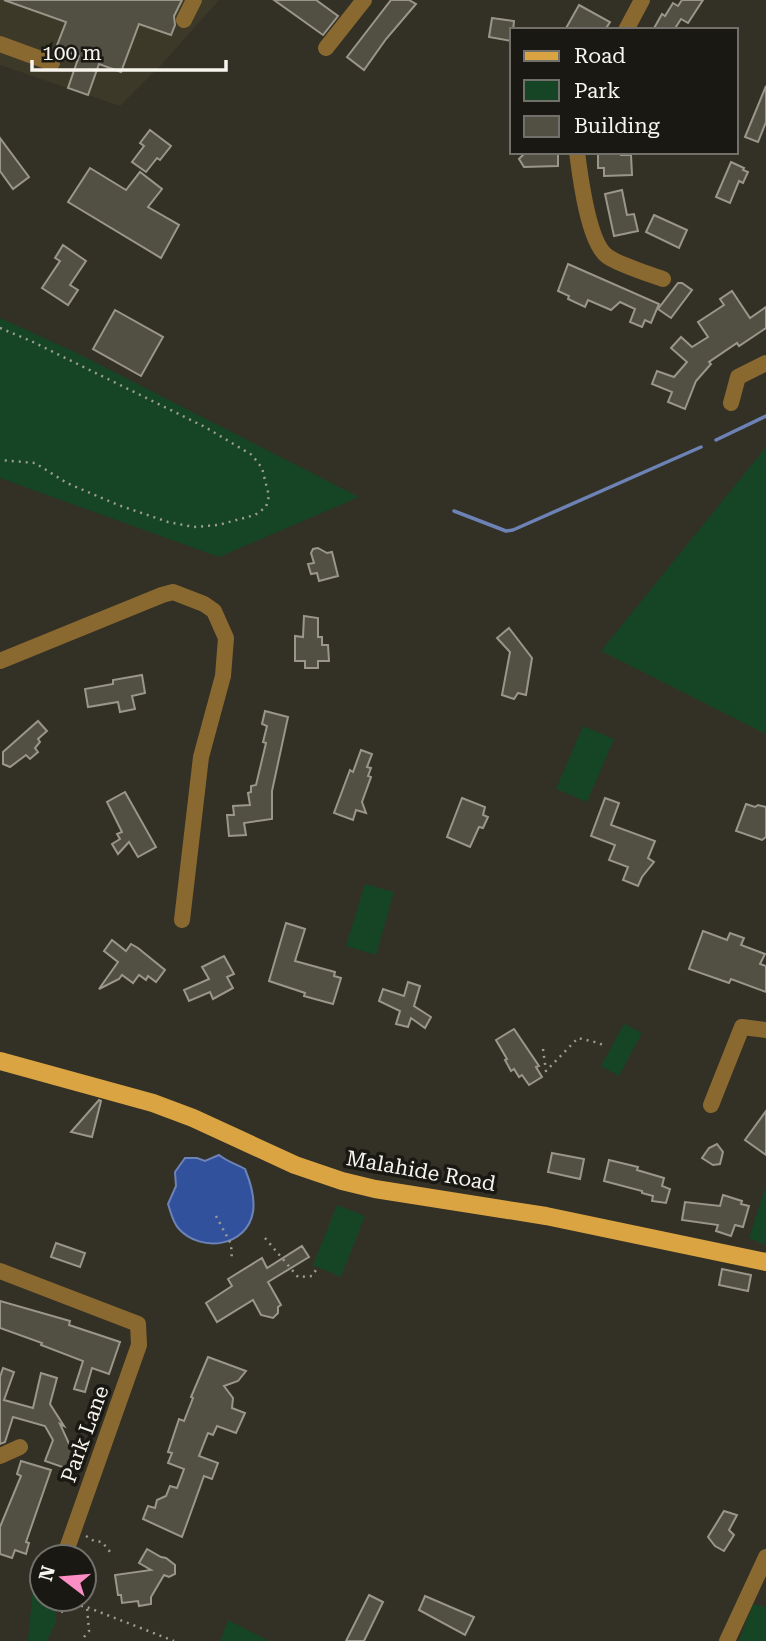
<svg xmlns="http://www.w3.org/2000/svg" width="766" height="1641" font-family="'Roboto Serif',serif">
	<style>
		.built { fill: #3d3928 }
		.green { fill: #164526 }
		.water { fill: #32519d; stroke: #6d82b5; stroke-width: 2 }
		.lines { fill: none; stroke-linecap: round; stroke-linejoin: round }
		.stream { stroke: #6d82b5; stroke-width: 3.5 }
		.building { fill: #524f43; stroke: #9a978a; stroke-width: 2 }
		.path { stroke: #9e9b93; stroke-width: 2.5; stroke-dasharray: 2 5; stroke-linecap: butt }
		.minor { stroke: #8a6931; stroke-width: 16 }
		.major { stroke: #daa443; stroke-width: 18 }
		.labels { text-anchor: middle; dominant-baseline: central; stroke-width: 7; stroke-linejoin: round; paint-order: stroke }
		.street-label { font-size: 21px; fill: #f7f5ee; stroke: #191813 }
	</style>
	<rect width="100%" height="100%" fill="#333025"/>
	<polygon class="built" points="0,0 219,0 161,65 120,106 0,65"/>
	<g class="green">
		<polygon points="0,318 77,353 359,497 219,557 0,478"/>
		<polygon points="766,447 766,734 601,651"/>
		<polygon points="583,726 614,739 587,802 556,789"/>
		<polygon points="365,884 394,892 376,955 346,946"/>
		<polygon points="624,1024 642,1033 619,1076 601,1066"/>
		<polygon points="765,1189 766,1189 766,1245 749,1238"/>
		<polygon points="337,1205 365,1216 341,1277 313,1265"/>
		<polygon points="42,1581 42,1599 48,1599 48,1606 56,1608 56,1622 47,1641 28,1641 32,1598 33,1591"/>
		<polygon points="753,1604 766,1607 766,1641 739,1641"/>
		<polygon points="228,1620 269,1641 220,1641"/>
	</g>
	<path class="water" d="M219,1155C228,1162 236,1164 245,1169C250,1181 255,1199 253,1212C247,1247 201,1253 179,1229C173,1223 171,1213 168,1204L176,1186L175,1172L185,1158H197L205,1161Z"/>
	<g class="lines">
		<g class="stream">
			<polyline points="716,440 766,416"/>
			<polyline points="454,511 506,531 513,530 701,447"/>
		</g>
	</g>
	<g class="building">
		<polygon points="4,0 182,0 174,16 175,25 171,35 139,24 121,72 99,64 88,95 68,88 79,56 56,48 66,22"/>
		<polygon points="274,0 316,0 338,16 323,35"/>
		<polygon points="391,0 409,0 416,4 386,39 364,70 347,57"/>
		<polygon points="682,0 703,0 688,23 681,19 674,30 653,30 662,14 665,16 673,3 678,6"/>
		<polygon points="579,5 610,22 605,30 565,30"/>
		<polygon points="492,18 514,21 512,41 489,37"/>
		<polygon points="766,86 766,122 758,142 745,137"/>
		<polygon points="150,130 171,146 160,160 157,158 146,172 132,162 144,146 140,143"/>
		<polygon points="0,138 29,177 13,189 0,171"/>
		<polygon points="526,152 558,152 558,166 524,167 519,159"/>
		<polygon points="598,152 621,152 621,155 631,155 632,175 604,176 604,168 598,168"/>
		<polygon points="731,162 744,168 743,170 748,172 743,183 739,181 730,203 716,197"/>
		<polygon points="90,168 126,190 140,172 162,189 148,207 179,225 161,258 68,202"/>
		<polygon points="622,190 627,215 634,214 638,231 614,236 605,194"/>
		<polygon points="654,215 687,230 679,248 646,232"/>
		<polygon points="63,245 86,261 70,285 78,290 68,305 42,288 60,261 55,258"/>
		<polygon points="568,264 659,304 651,323 645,320 642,327 630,322 635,309 620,302 611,310 588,300 585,307 568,299 569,296 558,291"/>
		<polygon points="678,283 682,283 692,290 671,318 658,309"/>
		<polygon points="732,291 750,318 766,307 766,328 739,346 737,343 709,362 711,364 696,381 685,409 668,402 672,392 652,384 657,371 674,377 687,362 671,348 681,337 692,347 708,337 698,322 724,305 720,299"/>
		<polygon points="115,310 163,337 141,376 93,349"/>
		<polygon points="318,548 327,553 332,552 338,576 319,581 317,573 311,574 308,564 314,563 311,553 313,549"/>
		<polygon points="304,616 318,618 318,637 322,637 322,645 328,645 329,661 318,661 318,668 305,668 305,661 295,661 295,636 303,637"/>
		<polygon points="509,628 532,658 526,695 518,693 514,699 502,695 510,652 497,638"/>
		<polygon points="142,675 145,693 132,696 135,709 120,712 118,702 88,707 85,689 113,684 113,680"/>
		<polygon points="265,711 288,717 272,791 272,819 244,823 246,835 229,836 227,815 234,815 233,806 250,805 248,793 251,792 251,786 256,785 266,743 263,742 267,726 262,724"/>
		<polygon points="38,721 47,731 38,739 40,742 35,748 38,752 30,759 26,755 10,767 3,764 3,752"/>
		<polygon points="361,750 372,754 367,767 371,768 368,776 371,777 362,802 366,813 356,810 353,820 334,813 350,770 353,772"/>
		<polygon points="125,792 156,847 138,857 129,842 118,854 112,844 120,839 117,834 122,832 107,802"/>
		<polygon points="462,798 485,807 483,815 488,817 483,828 479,827 470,847 447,837"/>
		<polygon points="605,798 619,803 611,825 655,841 648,858 654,862 642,877 638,886 623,880 628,867 609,860 615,845 591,836"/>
		<polygon points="746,804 755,807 758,805 766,807 766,837 762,840 736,831"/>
		<polygon points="286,923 305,929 295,961 335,972 334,976 341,978 333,1004 304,996 305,993 269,981"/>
		<polygon points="703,931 727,940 730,933 744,938 741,945 765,954 760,964 766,966 766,992 731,979 729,983 689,969"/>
		<polygon points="112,940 126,951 131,944 138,948 165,970 156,982 148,976 146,980 139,975 133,983 122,975 119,979 99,989 118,962 104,951"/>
		<polygon points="224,956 234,974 227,977 233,988 213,999 210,992 189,1001 184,990 209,979 202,967"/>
		<polygon points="408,982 420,986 414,1006 431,1017 425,1028 411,1018 408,1027 396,1024 400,1011 379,1001 383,989 404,996"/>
		<polygon points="514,1029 539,1066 536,1067 542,1077 529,1085 522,1075 519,1077 514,1069 511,1071 505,1060 507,1059 496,1040"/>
		<polygon points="99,1100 101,1101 92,1137 71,1132"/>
		<polygon points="766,1111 766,1155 745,1140"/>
		<polygon points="717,1144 723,1152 720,1164 713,1165 702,1158 709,1148"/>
		<polygon points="552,1153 584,1159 580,1179 548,1172"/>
		<polygon points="609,1160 638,1167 637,1170 664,1178 662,1186 670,1189 666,1203 652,1201 653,1196 642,1193 642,1191 604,1181"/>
		<polygon points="723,1195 742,1201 741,1204 749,1206 743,1227 735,1225 731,1236 716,1231 718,1225 682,1220 685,1202 720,1206"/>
		<polygon points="56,1243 85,1253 80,1267 51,1257"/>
		<polygon points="302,1246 309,1257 268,1282 281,1305 278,1307 278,1313 273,1318 261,1315 253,1300 217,1322 206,1303 232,1286 228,1279 262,1258 267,1268"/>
		<polygon points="722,1269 751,1275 748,1291 719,1285"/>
		<polygon points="0,1301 70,1321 69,1325 120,1342 109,1374 92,1368 85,1392 74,1389 83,1361 41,1345 42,1343 0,1328"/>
		<polygon points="208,1357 246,1371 238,1381 224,1386 233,1398 232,1408 245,1413 236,1433 217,1426 213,1435 208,1433 199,1456 218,1463 212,1479 204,1476 182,1537 143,1519 148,1506 155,1508 157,1500 166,1496 170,1486 177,1488 184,1469 168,1463 172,1453 168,1452 179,1419 184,1421 193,1398 191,1397"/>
		<polygon points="3,1368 14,1372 4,1400 33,1408 41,1373 57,1378 50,1404 64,1426 60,1424 77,1461 74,1471 45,1461 53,1440 45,1426 13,1417 5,1442 0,1444 0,1377"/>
		<polygon points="21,1461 51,1470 26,1542 29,1543 26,1554 15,1550 12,1558 0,1554 0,1527 21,1476 17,1474"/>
		<polygon points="724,1511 737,1515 729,1530 734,1535 724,1551 715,1546 708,1537"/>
		<polygon points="147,1549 161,1557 166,1558 175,1565 175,1574 169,1577 164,1575 151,1597 151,1604 139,1606 138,1601 122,1603 121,1595 118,1595 115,1575 151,1570 139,1563"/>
		<polygon points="369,1595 383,1602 364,1641 346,1641"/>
		<polygon points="425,1596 474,1617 465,1635 419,1610"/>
	</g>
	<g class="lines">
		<g class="path">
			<polyline points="0,328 31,341 205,427 252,455 262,468 269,496 266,507 255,515 218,525 194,527 168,522 118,505 67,483 35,463 0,460"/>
			<polyline points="543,1049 546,1071 578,1038 599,1043 606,1047"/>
			<polyline points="216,1216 231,1244 232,1261"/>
			<polyline points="265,1238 298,1277 312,1276 318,1267"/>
			<polyline points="86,1536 94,1541 102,1542 111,1553"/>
			<polyline points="61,1612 78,1606 84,1606 174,1641"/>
			<polyline points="84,1637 89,1631 87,1607"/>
		</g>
		<g class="minor">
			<polyline points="184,20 194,0"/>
			<polyline points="626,30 642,0"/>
			<polyline points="0,44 52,63"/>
			<polyline points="326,48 364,0"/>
			<path d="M577,152C580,175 588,242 607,256C617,264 649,274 663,279"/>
			<polyline points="731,403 738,377 766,363"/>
			<polyline points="0,661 162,595 173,592 204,604 214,611 226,638 223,676 201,757 182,920"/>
			<polyline points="711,1105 742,1027 766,1030"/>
			<polyline points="0,1271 138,1324 139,1345 64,1557"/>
			<polyline points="0,1456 20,1447"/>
			<polyline points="727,1641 766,1557"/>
		</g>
		<polyline class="major" points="0,1061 153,1103 193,1118 295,1165 342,1181 375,1189 546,1216 766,1262"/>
	</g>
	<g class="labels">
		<g class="street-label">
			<text transform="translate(421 1171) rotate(10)">Malahide Road</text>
			<text transform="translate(85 1434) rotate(-70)">Park Lane</text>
		</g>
	</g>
	<rect x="510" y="28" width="228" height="126" fill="#191813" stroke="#72706b" stroke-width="2"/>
	<rect x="524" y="51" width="35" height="10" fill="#daa443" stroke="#72706b" stroke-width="2"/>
	<text x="574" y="63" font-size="21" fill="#f7f5ee">Road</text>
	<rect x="524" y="80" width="35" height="21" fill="#164526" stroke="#72706b" stroke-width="2"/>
	<text x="574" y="98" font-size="21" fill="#f7f5ee">Park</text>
	<rect x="524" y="116" width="35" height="21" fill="#524f43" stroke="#72706b" stroke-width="2"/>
	<text x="574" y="133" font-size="21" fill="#f7f5ee">Building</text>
	<g transform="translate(63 1578) rotate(286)"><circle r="33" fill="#191813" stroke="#72706b" stroke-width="2"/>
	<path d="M0-5L12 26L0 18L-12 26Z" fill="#fb8fc5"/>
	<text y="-10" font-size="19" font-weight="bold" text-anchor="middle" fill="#f7f5ee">N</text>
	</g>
	<path d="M32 60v10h194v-10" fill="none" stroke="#f7f5ee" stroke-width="3.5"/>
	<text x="42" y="60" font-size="21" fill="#f7f5ee" stroke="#191813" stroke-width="5" paint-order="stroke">100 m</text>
</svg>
